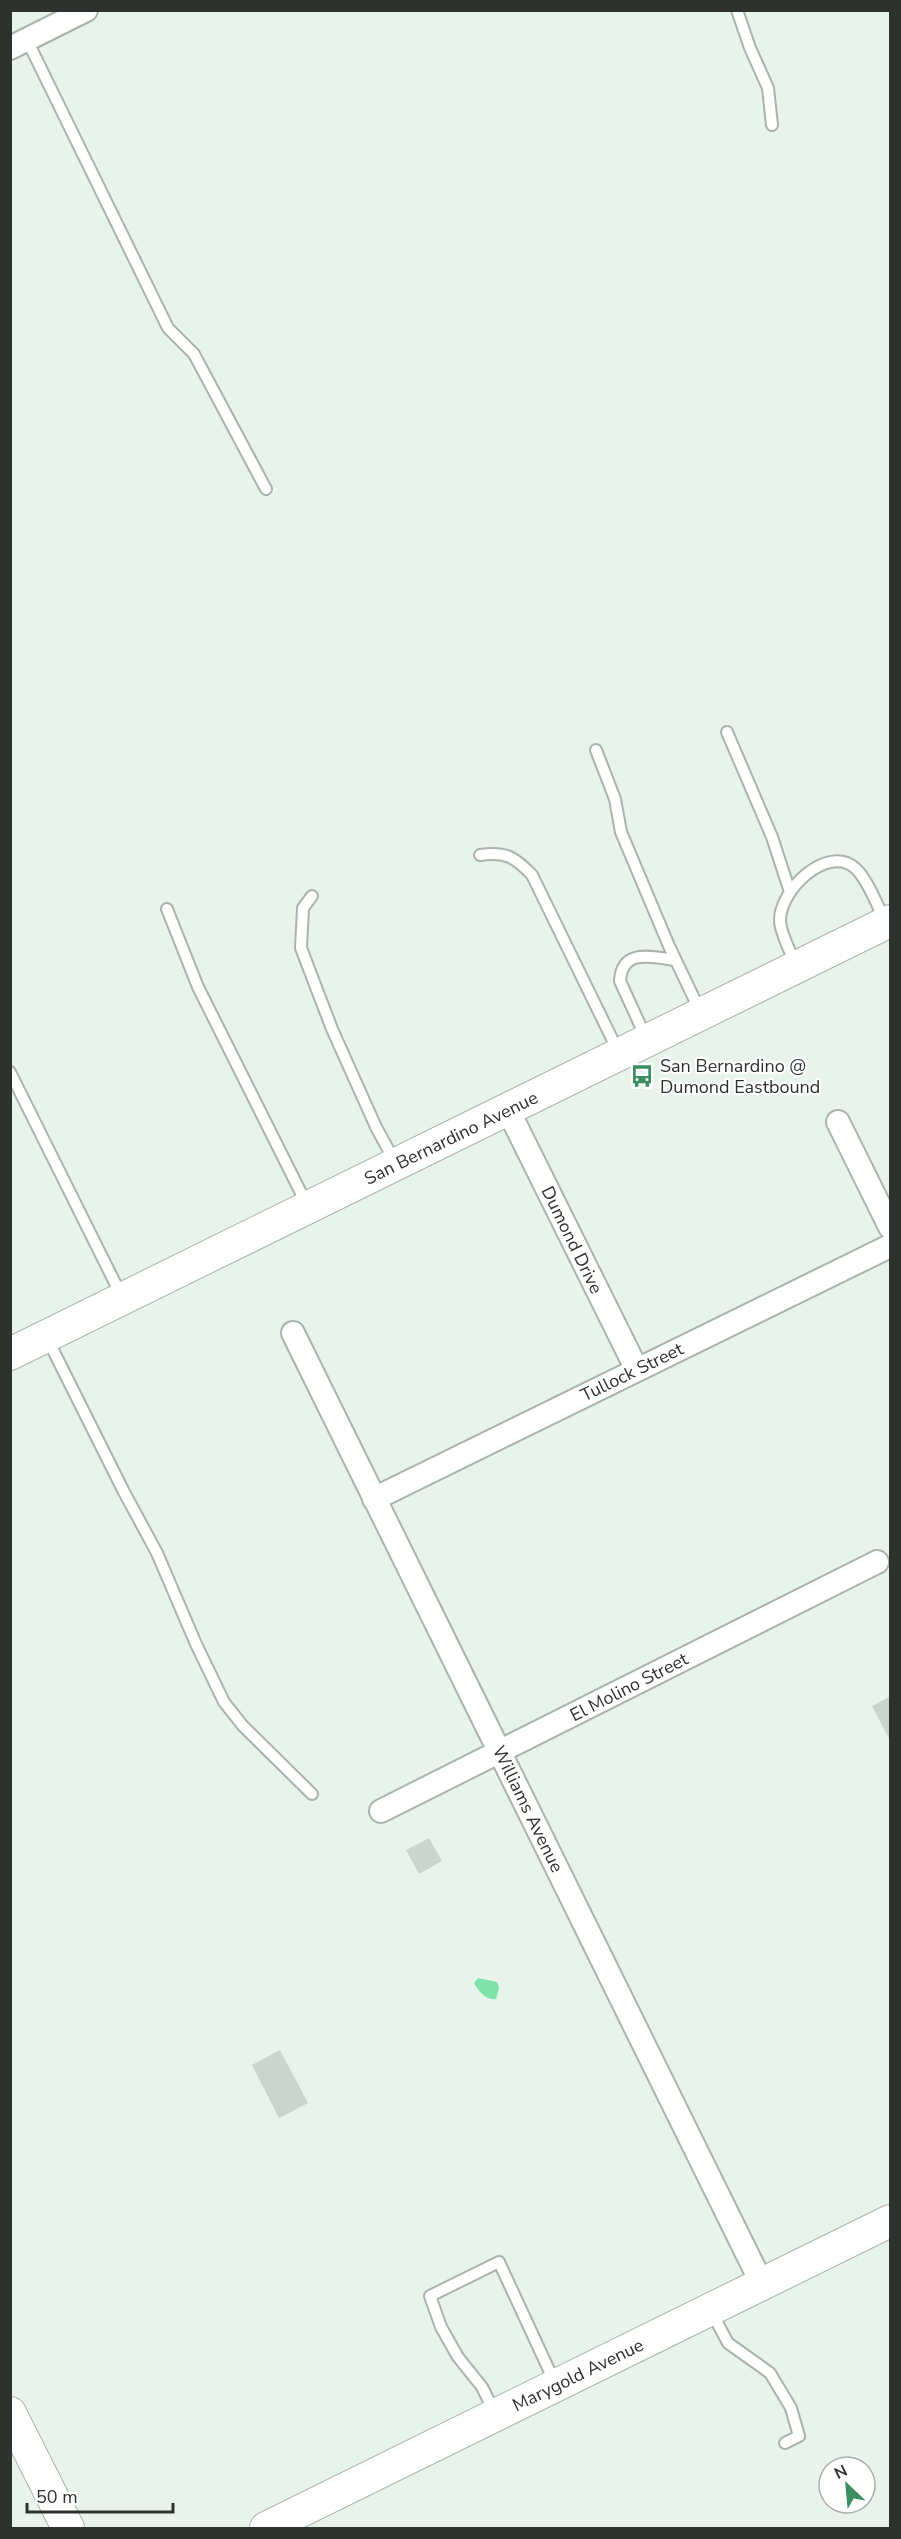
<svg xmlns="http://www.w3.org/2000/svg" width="901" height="2539" font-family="'Nunito Sans',sans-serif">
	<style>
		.water { fill: #7de3a8 }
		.building { fill: #c9d5cd }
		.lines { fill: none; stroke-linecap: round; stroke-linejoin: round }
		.lane-casing { stroke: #a9b4ac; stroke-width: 14 }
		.street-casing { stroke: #a9b4ac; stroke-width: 26 }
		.secondary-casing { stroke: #a9b4ac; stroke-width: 34 }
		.lane { stroke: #fff; stroke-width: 10 }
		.street { stroke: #fff; stroke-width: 22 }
		.secondary { stroke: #fff; stroke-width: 32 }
		.labels { text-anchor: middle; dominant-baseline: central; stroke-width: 4.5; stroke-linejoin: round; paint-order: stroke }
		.poi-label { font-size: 18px; fill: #2e322f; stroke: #fff; text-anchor: start }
		.street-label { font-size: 18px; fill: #2e322f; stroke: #fff }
	</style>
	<rect width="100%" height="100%" fill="#e8f3eb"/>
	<path class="water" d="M478,1978L497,1982L499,1988L496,1999C487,2001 478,1991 474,1983Z"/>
	<g class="building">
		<polygon points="891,1696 891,1742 872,1706"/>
		<polygon points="429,1838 442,1861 419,1874 406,1850"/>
		<polygon points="280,2050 308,2103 279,2118 252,2065"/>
	</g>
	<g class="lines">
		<g class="lane-casing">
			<g id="lane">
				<polyline points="737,10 750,48 768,88 772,125"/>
				<polyline points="27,40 168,328 194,354 266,489"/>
				<polyline points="727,732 772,837 790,892"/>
				<polyline points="596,750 615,799 621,832 669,946 700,1011"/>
				<path d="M480,855C505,851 515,857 532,875L618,1051"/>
				<polyline points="312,896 303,908 301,948 332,1029 376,1127 395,1162"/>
				<polyline points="167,909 198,987 307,1205"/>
				<path d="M795,964C791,952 780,933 780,920C780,890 827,844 855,868C867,878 878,907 885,921"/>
				<path d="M646,1038L620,981C622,948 652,957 675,960"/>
				<polyline points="10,1072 122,1297"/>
				<polyline points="48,1340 124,1492 157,1553 196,1644 224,1702 243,1726 312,1794"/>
				<polyline points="712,2313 728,2343 770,2373 791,2408 799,2436 785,2443"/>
				<polyline points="495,2413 482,2387 458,2357 441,2327 430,2296 499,2262 555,2383"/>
			</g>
		</g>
		<g class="street-casing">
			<g id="street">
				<polyline points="10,48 86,10"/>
				<polyline points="508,1110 637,1370"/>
				<polyline points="838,1122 890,1227"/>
				<polyline points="293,1333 762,2284"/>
				<polyline points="374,1499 890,1246"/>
				<polyline points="381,1811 877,1562"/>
			</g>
		</g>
		<g class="secondary-casing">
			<g id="secondary">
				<polyline points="10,1354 890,921"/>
				<polyline points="10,2413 68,2528"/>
				<polyline points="266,2528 890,2221"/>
			</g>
		</g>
		<use href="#lane" class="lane"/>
		<use href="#street" class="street"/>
		<use href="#secondary" class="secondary"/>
	</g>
	<defs>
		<g id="bus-bare" transform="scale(1.8)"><path d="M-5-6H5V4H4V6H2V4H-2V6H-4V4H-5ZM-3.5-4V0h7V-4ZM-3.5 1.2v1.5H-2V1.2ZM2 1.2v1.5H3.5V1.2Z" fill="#3a8e60" stroke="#fff" stroke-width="2.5" paint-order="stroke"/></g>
	</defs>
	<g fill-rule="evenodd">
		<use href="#bus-bare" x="642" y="1076"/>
	</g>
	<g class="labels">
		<g class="poi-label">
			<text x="660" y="1066">San Bernardino @<tspan x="660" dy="21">Dumond Eastbound</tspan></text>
		</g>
		<g class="street-label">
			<text transform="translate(451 1138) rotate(-26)">San Bernardino Avenue</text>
			<text transform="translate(572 1240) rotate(64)">Dumond Drive</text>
			<text transform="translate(632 1372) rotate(-26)">Tullock Street</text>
			<text transform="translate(629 1687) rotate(-27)">El Molino Street</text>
			<text transform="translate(528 1809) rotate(64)">Williams Avenue</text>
			<text transform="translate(578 2375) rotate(-26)">Marygold Avenue</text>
		</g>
	</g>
	<rect width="901" height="2539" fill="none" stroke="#2e322f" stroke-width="24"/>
	<g transform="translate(847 2485) rotate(334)"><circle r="28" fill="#ffffff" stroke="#abadac" stroke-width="1.5"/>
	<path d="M0-4.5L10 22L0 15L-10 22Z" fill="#3a8e60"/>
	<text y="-9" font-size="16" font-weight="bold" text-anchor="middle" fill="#2e322f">N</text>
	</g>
	<path d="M27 2503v9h146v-9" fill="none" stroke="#2e322f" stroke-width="3"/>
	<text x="36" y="2503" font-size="18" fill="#2e322f" stroke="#ffffff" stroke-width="4.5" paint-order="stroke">50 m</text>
</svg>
